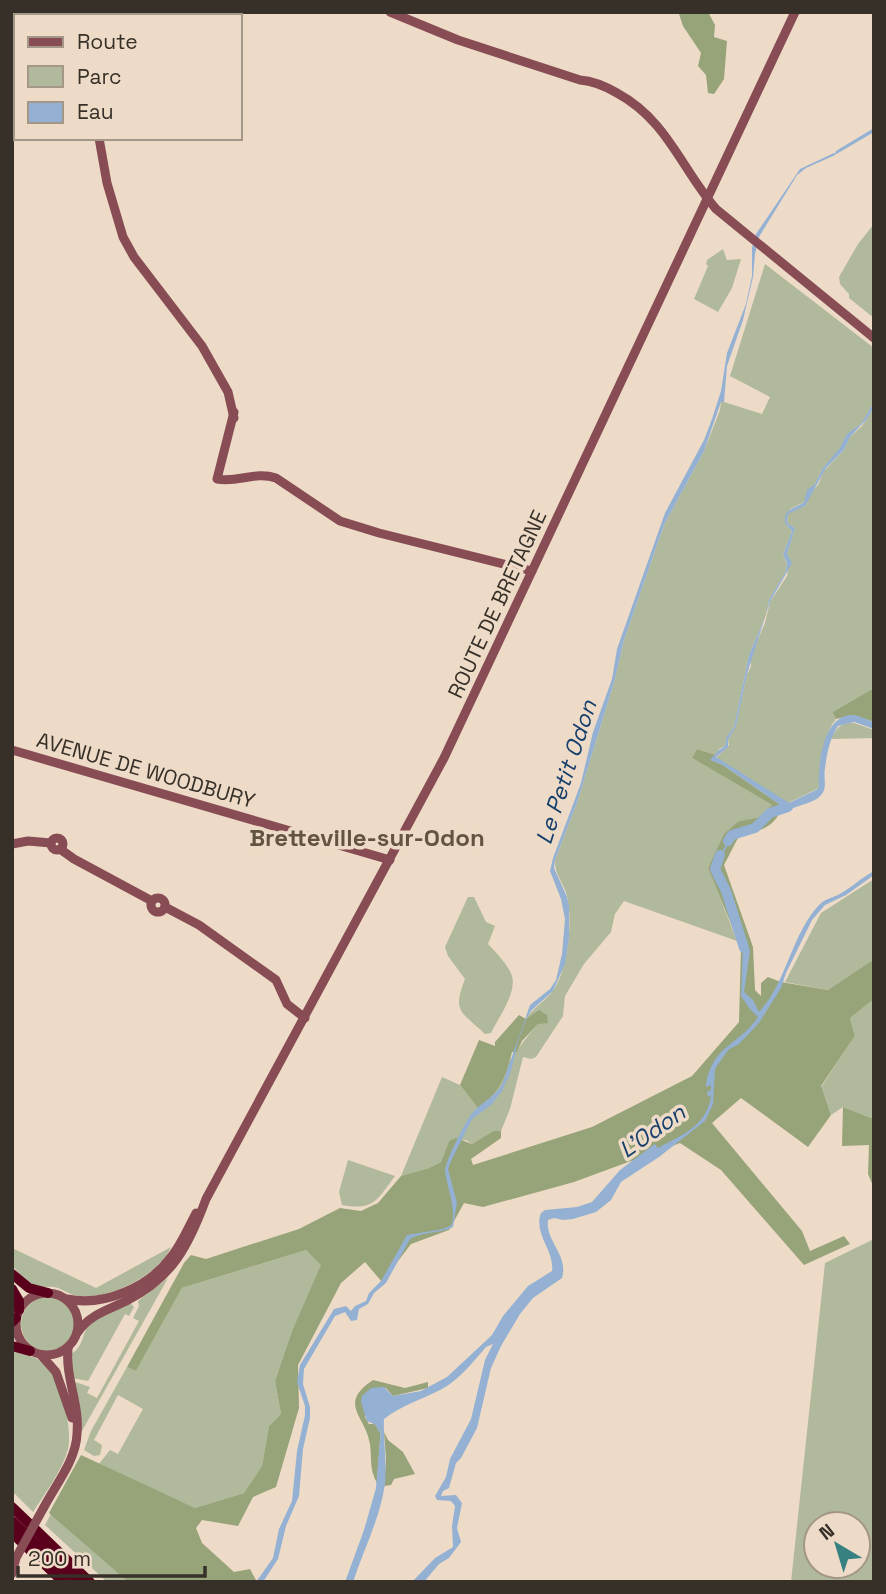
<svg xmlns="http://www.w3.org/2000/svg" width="886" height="1594" font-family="'Space Grotesk',sans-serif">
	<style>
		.green { fill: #b0b99b; fill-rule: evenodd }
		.forest { fill: #97a379 }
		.water { fill: #94b1d4 }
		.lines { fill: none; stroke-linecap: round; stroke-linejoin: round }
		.river { stroke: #94b1d4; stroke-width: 10 }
		.secondary { stroke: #884c54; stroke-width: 9 }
		.highway { stroke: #5a001c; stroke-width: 10 }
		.secondary-bridge { stroke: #884c54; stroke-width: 9 }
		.labels { text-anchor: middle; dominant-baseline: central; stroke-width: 7; stroke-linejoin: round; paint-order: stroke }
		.street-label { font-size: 21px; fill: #373028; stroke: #eddbc7 }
		.water-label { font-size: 23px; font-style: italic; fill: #163f6c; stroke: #eddbc7 }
		.quarter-label { font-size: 24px; font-weight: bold; fill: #635442; stroke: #eddbc7 }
	</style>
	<rect width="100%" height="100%" fill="#eddbc7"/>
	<g class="green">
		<polygon points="874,224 874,318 849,298 849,294 840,284 839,277 858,244"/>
		<polygon points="723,249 727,260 741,259 732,288 718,312 694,299 708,266 706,264 707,260"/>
		<path d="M765,264L874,348V402L861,424L846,436L841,448L823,468L815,484L808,490L804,502L790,509L785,522L792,531L783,555L787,564L786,571L769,600L766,615L749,655L734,727L726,738L725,746L719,749L716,755L697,749L692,758L772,805L758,819L739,821L708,867L737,941L624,901L615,914L611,932L584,964L565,996L563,1016L536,1057L531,1059L523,1057L510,1109L501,1131H493L472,1144L466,1140L449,1141L441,1162L429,1168L401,1176L442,1077L460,1085L478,1108C498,1080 515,1049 538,1024L526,1019C533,1008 544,1002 552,992C568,972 573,921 567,896C564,883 554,874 555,860L578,800L615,679L624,640L664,525L704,451L720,410L721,401L762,414L770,397L730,376Z"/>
		<path d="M874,407V688L834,712L836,719C821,738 821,766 819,788L788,803L716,758L729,745L728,740L736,725L747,674L751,667V656L765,623L770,602L787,576L789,560L787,554L795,528L787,523L788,513L805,506L811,492L818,485L824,471L844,450L850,437L862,426Z"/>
		<path d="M854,723L874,730V738L831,739C836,728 841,722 854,723Z"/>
		<polygon points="874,879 874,959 828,990 785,982 821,913"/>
		<path d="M468,897H474L486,922L495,926L488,944C496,953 508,964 512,976C517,993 498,1018 491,1033L485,1034C461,1011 452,1013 465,979L448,956L445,947Z"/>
		<polygon points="874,999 874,1119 843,1107 831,1115 821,1087 855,1036 850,1018"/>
		<path d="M348,1160L395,1176C377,1200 374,1211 342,1205L339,1192Z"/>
		<path d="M874,1239V1582H791L825,1263ZM816,1524H858V1566H816Z"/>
		<path d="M171,1247C158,1276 105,1303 73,1295C68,1293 63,1290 58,1288C53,1286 48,1287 42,1287C29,1286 20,1275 12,1265V1248L96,1288Z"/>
		<polygon points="306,1250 322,1265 294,1329 275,1381 281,1414 269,1426 262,1466 244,1493 195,1508 87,1460 99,1464 110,1450 118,1454 143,1409 118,1395 94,1440 102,1445 100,1455 94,1456 84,1450 91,1431 127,1367 136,1371 182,1288"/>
		<polygon points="168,1278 82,1431 79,1431 75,1382 90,1387 87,1393 97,1398 139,1321 133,1318 139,1306 138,1301"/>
		<circle cx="48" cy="1324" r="27"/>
		<path d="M130,1303L134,1307L129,1316L125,1314L88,1381L72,1378L71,1354C83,1347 82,1336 88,1325C93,1317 120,1308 130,1303Z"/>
		<path d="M12,1351C19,1351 43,1360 47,1365C61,1377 73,1431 68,1449C62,1471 45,1493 33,1512L12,1491Z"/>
		<polygon points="51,1514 128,1582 107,1582 45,1525"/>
	</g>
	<g class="forest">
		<polygon points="673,12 708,12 715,25 714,37 727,41 724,79 714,94 708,93 706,75 698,66 701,53 683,26 679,14"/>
		<polygon points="874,688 874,722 853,715 836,719 833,712"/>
		<path d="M697,749L716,755L711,760L723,765L782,806C777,827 758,832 739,836L724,865L753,947L755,990L761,996V983L768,977L781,982L828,990L874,959V999L850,1018L855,1036L821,1086L831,1115L808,1147L741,1098L712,1123L802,1231L810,1251L844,1236L850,1244L804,1265L721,1170L680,1143L574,1182L483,1207L464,1203L449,1230L411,1244L382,1282L365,1262L341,1283L298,1365L299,1408L276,1487L253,1497L238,1526L202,1520L196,1528L202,1543L234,1572L250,1569L257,1582H128L49,1513L81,1455L195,1508L244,1493L262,1466L269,1426L281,1414L275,1381L293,1329L321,1265L306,1250L182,1288L136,1371L127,1367L184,1263L191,1255L206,1259L299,1229L340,1208L361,1211L378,1203L401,1176L429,1168L441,1162L449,1141L456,1138L472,1144L493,1131H501V1138L471,1159L473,1165L592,1127L692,1076L739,1022L741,948L708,868L724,834L739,821L758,818L772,805L692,758Z"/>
		<path d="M539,1010L547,1015L548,1023L538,1024L522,1041L516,1053L512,1052C506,1077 499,1093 478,1108L460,1085L479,1040L495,1046V1042L519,1015L526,1019Z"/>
		<polygon points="843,1107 874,1119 874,1188 868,1174 869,1145 842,1146"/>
		<path d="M373,1380L405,1388L428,1382V1388L393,1396L386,1388H373L365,1417L369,1424H375L379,1430L381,1426L377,1483C369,1469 372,1459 370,1444C366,1416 337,1404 373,1380Z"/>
		<polygon points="384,1432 388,1440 403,1452 415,1474 394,1479 391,1485 384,1486 386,1459"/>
	</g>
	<g class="water">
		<path d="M874,128V132L833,156L806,168L797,175L759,237L755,254L753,277L743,320L727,366L724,402H721L704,451L664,525L624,640L615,679L578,800L555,860L554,868L567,897L569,906V938L565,964L553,991L532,1010L526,1019L518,1041L511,1071L502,1091L491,1105L472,1119L451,1161L448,1169L457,1203L453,1227C440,1234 423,1231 410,1239L386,1283L374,1293L368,1304L359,1309L357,1320L351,1321L345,1312L335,1316L304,1369L303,1384L310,1407V1418L303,1449L299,1496L286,1526L278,1559L263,1582H256L273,1558L279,1529L292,1501L297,1451L305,1415V1406L297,1382L300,1365L334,1309L346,1306L351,1311L355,1306L366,1301L369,1293L381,1281L407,1235L443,1229L452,1225C456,1207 447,1188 445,1171C444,1164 465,1123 470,1116C479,1103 493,1099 502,1085L530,1005L550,989L556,980L562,954L565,919L561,899L550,871L553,858L581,783L593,732L612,679L617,649L665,513L704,440L712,419L721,391L727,353L746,304L752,276V248L756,234L800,169L834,153L835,154L836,151Z"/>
		<path d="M874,402V407L866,420L850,437L844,450L826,468L805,506L788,514L787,523L795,528L787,554L792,563L770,602L747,674L736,726L728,740V747L716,757L789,803L818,789C820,783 818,779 819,773C820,752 827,715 852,715C859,715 867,720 874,722V729L854,722L838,726C830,738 827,753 825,768C823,777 828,788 821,795C815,802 804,804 796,807C788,810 782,812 775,811C763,825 763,831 742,829L726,848L718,865L727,883L745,941L750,951L744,992L753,1000L759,1012C787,982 791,935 819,905C825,899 831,898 838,895C851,888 861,878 874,871V875L846,895L825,905L812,920L786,973L781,988L759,1023L739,1044L728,1050L715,1069L713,1104L705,1121L659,1157L621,1182L611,1200L596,1212L573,1219L563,1220L554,1218L548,1220C545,1241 569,1255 562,1278L533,1298L520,1314L501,1346L491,1368L477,1428L461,1458L456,1463L449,1488L443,1491L441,1496L456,1495L462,1503L457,1528L461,1542L449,1558L439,1564L424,1582H412L435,1558L453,1547L452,1526L455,1506L451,1501L437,1500L435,1496L446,1477L450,1459L471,1419L485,1360L493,1344L486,1347C473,1362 460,1379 442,1389C423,1399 402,1405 384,1419C383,1441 387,1462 385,1484C380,1518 364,1549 353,1582H345L364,1530L376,1488L381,1427L379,1433L376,1425L367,1421L361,1402L362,1396L371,1388L384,1387L393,1396L421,1391L447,1377L492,1335L503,1316L528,1286L552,1271C555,1251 533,1234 541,1213L545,1210L577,1207L592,1202L620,1170L655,1144L658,1148C683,1134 704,1128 711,1098L710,1095L708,1097L707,1092L711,1090V1085L706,1087V1084C713,1044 739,1046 758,1017L750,1009L741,996L743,945L724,883L715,865L730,837L736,829L756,825L772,810L782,806L723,765L710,760L719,750L725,746L726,738L734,727L749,655L766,615L769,600L786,571L787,563L783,555L792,531L785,523C783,508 795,509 804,502L807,490L815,484L823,468L840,448L847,434L861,424Z"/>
	</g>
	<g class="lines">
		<g class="river">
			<polyline points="728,841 732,835 755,828 770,813 788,807"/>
			<polyline points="720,855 715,869 726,891 744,948"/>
		</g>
		<g class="secondary">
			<polyline points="74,12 75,16"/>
			<path d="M390,12L458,40L580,80C594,81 605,86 617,93C667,120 681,168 716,209L874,338"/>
			<polyline points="99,138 107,183 123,237 134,257 202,346 228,392 234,418"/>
			<path d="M234,412L217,479C238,483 255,471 276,478L340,521L379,533L532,571"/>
			<polyline points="12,750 390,860"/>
			<circle cx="57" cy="844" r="6"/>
			<polyline points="12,844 28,841 51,843"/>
			<polyline points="60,849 74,859 152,901"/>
			<circle cx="158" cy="905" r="7"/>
			<polyline points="165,907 199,925 276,980 287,1004 305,1018"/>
			<circle cx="47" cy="1324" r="31"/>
			<path d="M67,1299C104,1307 149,1287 171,1257C181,1245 188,1228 196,1213"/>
			<path d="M78,1332C90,1314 109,1310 128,1300C173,1277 189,1245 206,1199L444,758L795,12"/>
			<polyline points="41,1355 56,1372 72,1418"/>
			<path d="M44,1507C56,1484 76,1460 77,1434C80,1405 65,1377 68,1348"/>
			<polyline points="12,1574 16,1558"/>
		</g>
		<g class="highway">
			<polyline points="12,1274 29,1288 48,1293"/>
			<polyline points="12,1289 19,1301 19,1310"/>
			<polyline points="12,1322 16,1318"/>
			<polyline points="12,1346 30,1351"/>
			<polyline points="12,1507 90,1582"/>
			<polyline points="12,1521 77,1582"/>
			<polyline points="12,1533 63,1582"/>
		</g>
		<polyline class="secondary-bridge" points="17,1556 44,1507"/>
	</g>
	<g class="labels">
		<g class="street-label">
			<text transform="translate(497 604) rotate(-65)">ROUTE DE BRETAGNE</text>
			<text transform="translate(146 770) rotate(16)">AVENUE DE WOODBURY</text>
		</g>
		<g class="water-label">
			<text transform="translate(566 772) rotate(-72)">Le Petit Odon</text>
			<text transform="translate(652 1131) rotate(-35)">L'Odon</text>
		</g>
		<g class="quarter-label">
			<text x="367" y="837">Bretteville-sur-Odon</text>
		</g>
	</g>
	<rect width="886" height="1594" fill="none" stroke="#373028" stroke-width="28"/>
	<rect x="14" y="14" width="228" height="126" fill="#eddbc7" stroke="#a49787" stroke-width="2"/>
	<rect x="28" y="37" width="35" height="10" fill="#884c54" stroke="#a49787" stroke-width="2"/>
	<text x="77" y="49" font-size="21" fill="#373028">Route</text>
	<rect x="28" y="66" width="35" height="21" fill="#b0b99b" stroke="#a49787" stroke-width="2"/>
	<text x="77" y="84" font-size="21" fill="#373028">Parc</text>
	<rect x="28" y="102" width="35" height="21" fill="#94b1d4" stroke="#a49787" stroke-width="2"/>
	<text x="77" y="119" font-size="21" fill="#373028">Eau</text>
	<g transform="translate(837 1545) rotate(322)"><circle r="33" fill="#eddbc7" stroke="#a49787" stroke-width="2"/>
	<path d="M0-5L12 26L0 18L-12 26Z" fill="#388183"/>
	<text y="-10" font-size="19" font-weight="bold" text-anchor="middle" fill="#373028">N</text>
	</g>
	<path d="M18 1566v10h187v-10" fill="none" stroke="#373028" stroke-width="3.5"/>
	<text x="28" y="1566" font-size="21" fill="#373028" stroke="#eddbc7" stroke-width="5" paint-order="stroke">200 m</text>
</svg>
